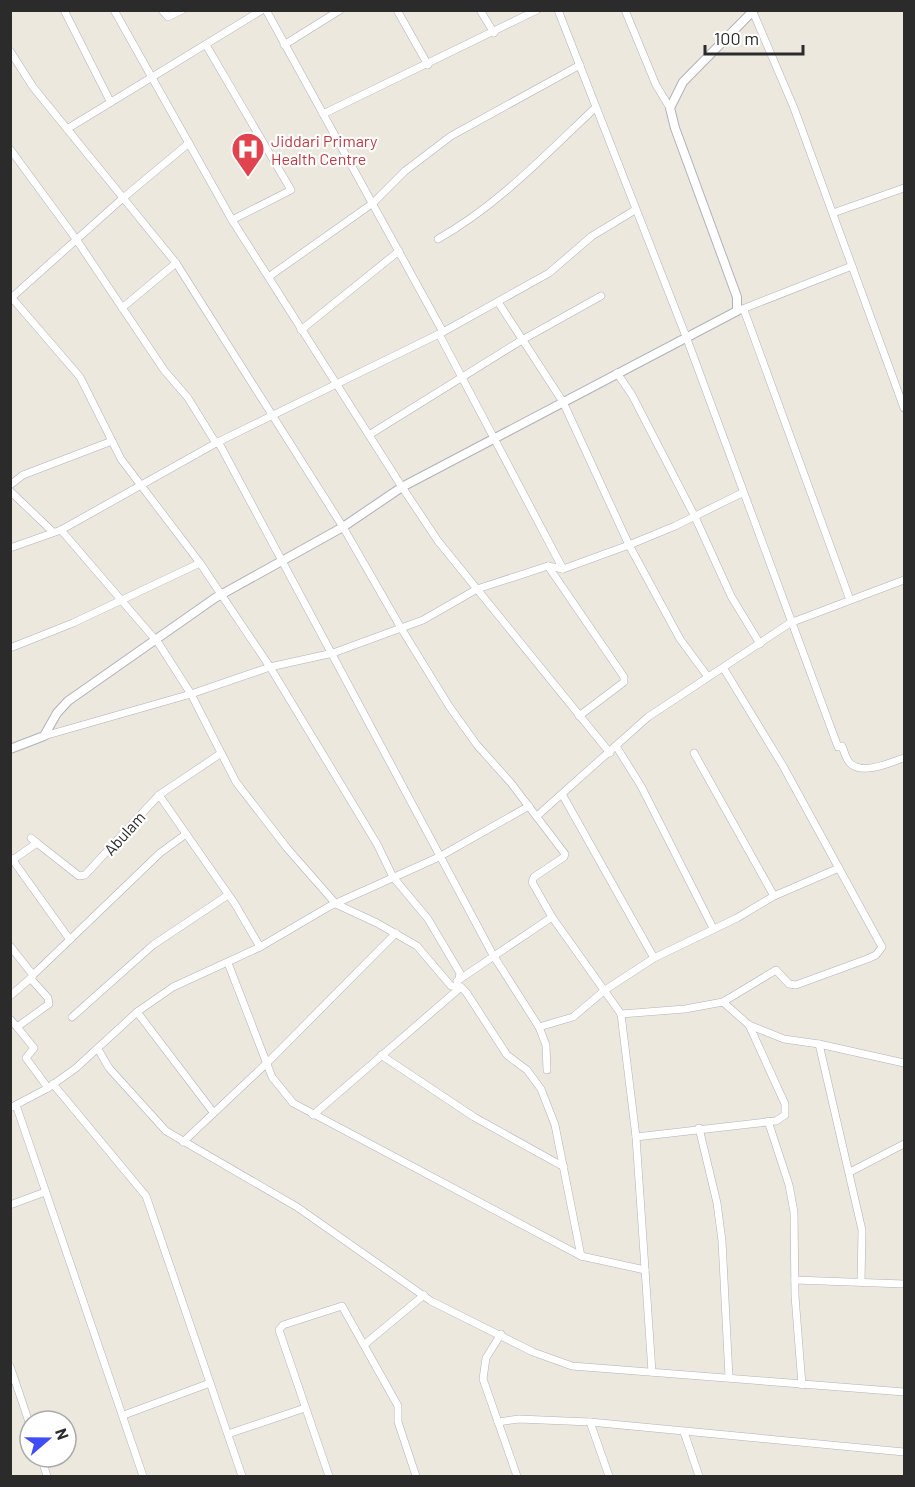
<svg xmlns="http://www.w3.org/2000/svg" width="915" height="1487" font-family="Barlow,sans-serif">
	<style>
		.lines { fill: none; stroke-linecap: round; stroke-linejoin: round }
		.minor-casing { stroke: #b1b1be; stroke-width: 8 }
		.tertiary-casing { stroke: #b1b1be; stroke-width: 10 }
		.minor { stroke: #fff; stroke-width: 7 }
		.tertiary { stroke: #fff; stroke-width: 8 }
		.labels { text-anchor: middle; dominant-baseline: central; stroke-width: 4.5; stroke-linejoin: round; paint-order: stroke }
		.health-label { font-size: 16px; fill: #be3a42; stroke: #fff; text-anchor: start }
		.street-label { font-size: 16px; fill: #2b2b2b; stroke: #fff }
	</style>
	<rect width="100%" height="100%" fill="#ece8dd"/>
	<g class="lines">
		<g class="minor-casing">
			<g id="minor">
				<polyline points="64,10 110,101"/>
				<polyline points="114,10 232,220 402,487 438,541 610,753"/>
				<polyline points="162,10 168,17 182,10"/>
				<polyline points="266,10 443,332"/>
				<polyline points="397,10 428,65"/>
				<polyline points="480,10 494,33"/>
				<path d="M558,10L687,339L838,747L842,746C844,751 846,760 851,764C864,775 891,762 904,758"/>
				<polyline points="625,10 656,85 670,108"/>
				<polyline points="753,12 794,108 904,408"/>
				<polyline points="206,45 291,190 232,220"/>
				<polyline points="284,45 340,10"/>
				<polyline points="10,51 33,87 176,263 343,527 401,628 449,706 477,745 511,783 565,854 564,857 534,877 532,882 552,917 621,1014 636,1137 652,1372"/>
				<polyline points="323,114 537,10"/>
				<polyline points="67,129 262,10"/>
				<polyline points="10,149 76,239 164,370 188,398 214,440 220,445 493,955 539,1027"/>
				<polyline points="833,213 904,188"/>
				<path d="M438,239C498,205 545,155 595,108"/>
				<polyline points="270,276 373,203 405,171 451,136 580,65"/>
				<polyline points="12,298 80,377 121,459 200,563 270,667 377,844 393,877 428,919 460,973 459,979"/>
				<polyline points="10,299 123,198 189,143"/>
				<polyline points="498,302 563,402 629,545 680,639 708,677"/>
				<polyline points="122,308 176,263"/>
				<polyline points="740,310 852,266"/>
				<polyline points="744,310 850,600"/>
				<polyline points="301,330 399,251"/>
				<polyline points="439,334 563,569"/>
				<polyline points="617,373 632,395 695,517 731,596 760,644"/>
				<polyline points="369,435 522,340 601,296"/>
				<polyline points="10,485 23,475 112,441"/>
				<polyline points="10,491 53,532"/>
				<polyline points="61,530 159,644 191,694 236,782 287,848 336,904 377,923 417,946 451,986 461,987 466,992 507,1055 527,1070 541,1089 555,1125 581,1256 645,1270"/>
				<polyline points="10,548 61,530 218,442 443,332 549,273 592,236 635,210"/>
				<polyline points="548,566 624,677 624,682 579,716"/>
				<polyline points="10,648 73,623 200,563"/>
				<polyline points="44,736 191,694 270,667 333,653 423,620 477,589 548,566 563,569 629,545 675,526 742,493"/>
				<polyline points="616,746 641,786 713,928"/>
				<polyline points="694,753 774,896"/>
				<polyline points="562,794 654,958"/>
				<polyline points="159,795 235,904 260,947"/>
				<polyline points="537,816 648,717 790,623 904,580"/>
				<polyline points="37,843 79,876 85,875 159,795 220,754"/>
				<polyline points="12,859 70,940"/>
				<polyline points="11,861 37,843 31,838"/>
				<polyline points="10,946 33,975 160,853 186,834"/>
				<polyline points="228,963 272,1077 293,1103 581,1256"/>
				<polyline points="31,979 48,998 49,1004 17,1027 34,1048 26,1058 48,1088"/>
				<polyline points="457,981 552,917"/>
				<polyline points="10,996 32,977"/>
				<polyline points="723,1002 776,970 789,984 796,985 867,959 876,955 882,947 783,766 724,669"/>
				<polyline points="137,1012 213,1112"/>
				<polyline points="621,1014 685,1009 723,1002 749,1025 784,1039 819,1044 904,1063"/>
				<polyline points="72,1017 153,945 228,895"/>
				<polyline points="10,1019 17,1027"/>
				<polyline points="819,1044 862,1230 861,1282"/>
				<polyline points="98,1049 109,1068 166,1131 297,1207 431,1301 533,1352 572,1366 904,1392"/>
				<polyline points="381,1055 474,1117 564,1167"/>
				<polyline points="547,1070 546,1045 539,1027 573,1017 605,990 654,958 737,918 774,896 839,868"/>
				<polyline points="53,1084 146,1196 242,1476"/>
				<polyline points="16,1105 143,1476"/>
				<polyline points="10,1108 48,1088 76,1068 137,1012 173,987 260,947 330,906 439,857 529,806"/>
				<polyline points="313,1115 461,987"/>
				<polyline points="768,1121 789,1185 794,1212 795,1296 802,1385"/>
				<polyline points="699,1128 717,1203 722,1241 729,1377"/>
				<polyline points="636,1137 776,1121 785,1115 785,1104 749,1025"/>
				<polyline points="183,1142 268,1062 396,933"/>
				<polyline points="850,1172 904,1144"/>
				<polyline points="10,1205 45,1192"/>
				<polyline points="795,1280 904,1284"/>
				<polyline points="501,1334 486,1358 483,1379 517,1476"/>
				<polyline points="365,1344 424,1295"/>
				<polyline points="10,1366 30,1425"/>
				<polyline points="124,1415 210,1383"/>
				<polyline points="498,1422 519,1419 590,1422 904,1452"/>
				<polyline points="590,1422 609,1476"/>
				<polyline points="684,1432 699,1476"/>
				<polyline points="228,1434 305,1408"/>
				<polyline points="41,1457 47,1476"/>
				<polyline points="329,1476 279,1330 283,1325 342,1306 398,1406 398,1422 416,1476"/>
			</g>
		</g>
		<g class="tertiary-casing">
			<polyline id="tertiary" points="10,749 44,736 57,713 68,701 215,598 343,527 402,487 737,311 737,297 675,128 670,108 683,82 754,10"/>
		</g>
		<use href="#minor" class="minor"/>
		<use href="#tertiary" class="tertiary"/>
	</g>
	<defs>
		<g id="hospital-pin" transform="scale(1.725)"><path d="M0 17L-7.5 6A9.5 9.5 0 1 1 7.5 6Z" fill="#e0444e" stroke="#fff"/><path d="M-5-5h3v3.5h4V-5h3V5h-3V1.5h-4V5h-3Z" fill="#fff"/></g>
	</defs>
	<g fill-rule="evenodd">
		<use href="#hospital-pin" x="248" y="149"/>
	</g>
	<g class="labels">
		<g class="health-label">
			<text x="271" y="140">Jiddari Primary<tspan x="271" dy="18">Health Centre</tspan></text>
		</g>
		<g class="street-label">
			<text transform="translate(124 833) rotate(-48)">Abulam</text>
		</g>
	</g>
	<rect width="915" height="1487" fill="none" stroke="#2b2b2b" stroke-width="24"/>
	<g transform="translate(48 1439) rotate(70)"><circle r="28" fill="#ffffff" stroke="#aaaaaa" stroke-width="1.5"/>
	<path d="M0-4.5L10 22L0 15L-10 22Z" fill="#404cf6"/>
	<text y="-9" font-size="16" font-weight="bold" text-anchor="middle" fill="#2b2b2b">N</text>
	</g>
	<path d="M705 45v9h98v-9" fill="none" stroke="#2b2b2b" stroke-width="3"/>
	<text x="714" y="45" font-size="18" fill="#2b2b2b" stroke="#ffffff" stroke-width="4.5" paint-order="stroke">100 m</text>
</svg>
